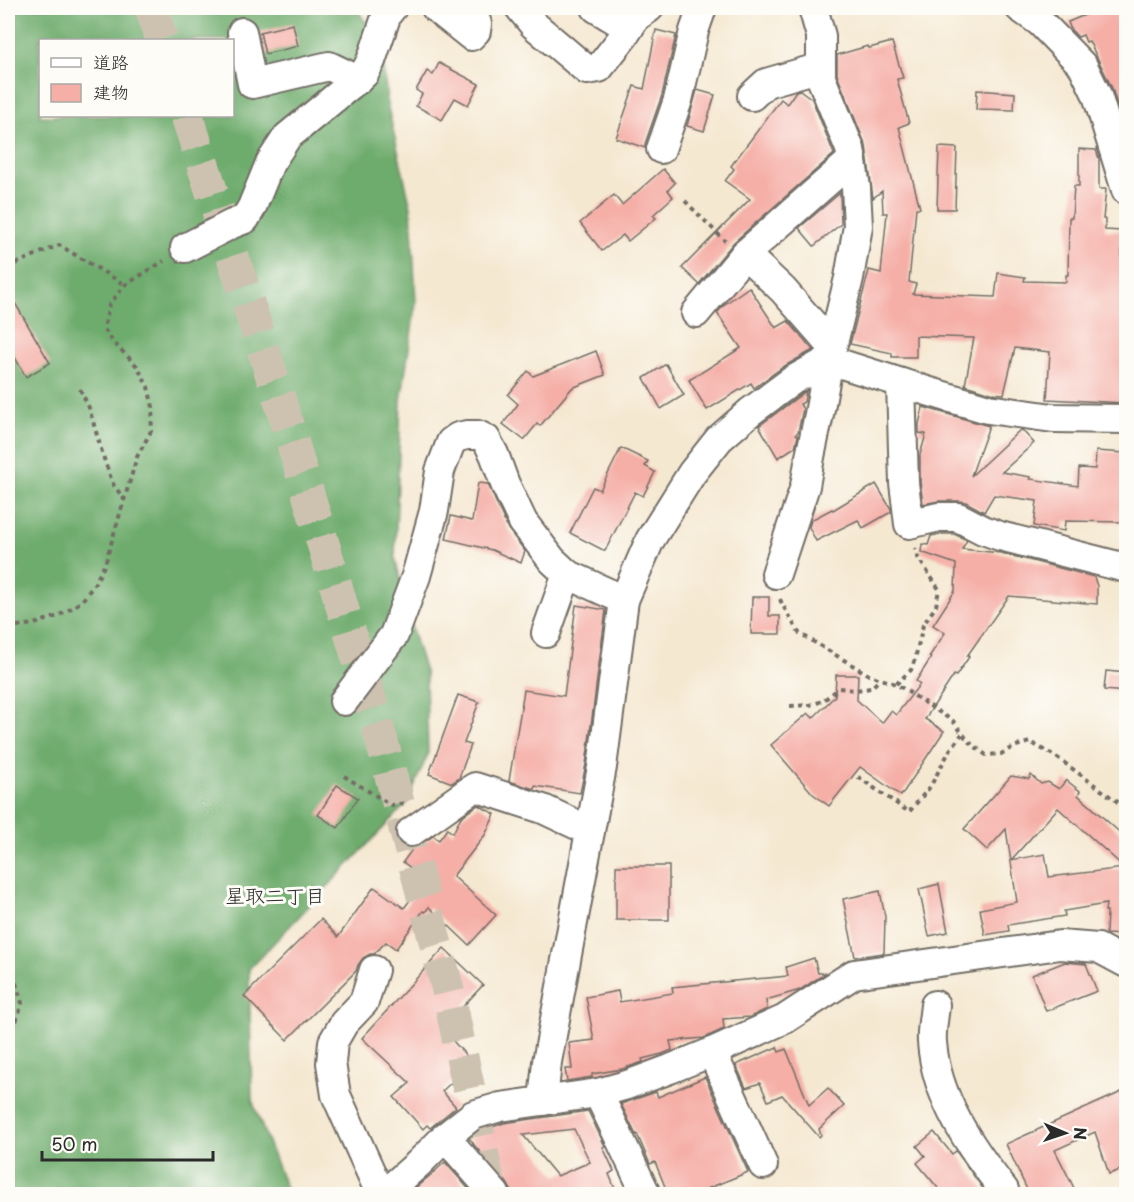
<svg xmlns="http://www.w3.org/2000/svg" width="1134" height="1202" font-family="'Playpen Sans','Klee One',sans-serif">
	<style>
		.forest { fill: #6eac6d; stroke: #4c6c4c; stroke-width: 1.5; fill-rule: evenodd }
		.building { fill: #f5afa7; fill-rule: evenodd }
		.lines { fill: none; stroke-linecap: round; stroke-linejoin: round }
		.highway-tunnel { stroke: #cdc2b0; stroke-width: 33; stroke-dasharray: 33 16; stroke-linecap: butt }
		.minor-casing { stroke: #726d65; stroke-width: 32 }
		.path { stroke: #726d65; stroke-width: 4; stroke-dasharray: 4.5 4.5; stroke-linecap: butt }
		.minor { stroke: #fff; stroke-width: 28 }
		.labels { text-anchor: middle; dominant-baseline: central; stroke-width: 6; stroke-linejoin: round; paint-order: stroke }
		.neighbourhood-label { font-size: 20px; fill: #2b2b2b; stroke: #fdfcf7 }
	</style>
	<rect width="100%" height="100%" fill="#fdfcf7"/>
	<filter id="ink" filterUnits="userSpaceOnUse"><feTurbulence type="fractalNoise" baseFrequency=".0167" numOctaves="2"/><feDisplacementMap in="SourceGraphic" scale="12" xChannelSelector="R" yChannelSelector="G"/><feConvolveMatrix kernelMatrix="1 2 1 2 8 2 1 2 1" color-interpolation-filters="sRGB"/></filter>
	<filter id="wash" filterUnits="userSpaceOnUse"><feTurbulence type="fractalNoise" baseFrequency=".008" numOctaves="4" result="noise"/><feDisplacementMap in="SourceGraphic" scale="24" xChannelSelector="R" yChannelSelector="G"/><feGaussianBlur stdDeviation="1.35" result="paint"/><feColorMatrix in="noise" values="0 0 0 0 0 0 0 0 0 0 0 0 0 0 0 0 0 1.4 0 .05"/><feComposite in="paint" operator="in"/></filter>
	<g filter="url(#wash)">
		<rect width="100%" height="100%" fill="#f5e8d1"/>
		<path class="forest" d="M8,8H356L381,45L388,108L411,207L416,303L401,401L395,557L413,633L426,675L428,754L407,803L249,969L252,1100L288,1194H8ZM40,40H232V116H40Z"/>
		<g id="blocks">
			<g class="building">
				<polygon points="1108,8 1126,8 1126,130 1125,131 1112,88 1089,41 1086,42 1083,35 1078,37 1071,30 1068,22 1092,12 1093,14"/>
				<polygon points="293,24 298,46 265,54 260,32"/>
				<polygon points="656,30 676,35 662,95 645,144 645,148 616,138 634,86 644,89"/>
				<polygon points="892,42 903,78 897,79 909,123 899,127 920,208 916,208 909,282 916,284 913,294 995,297 998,273 1025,277 1024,281 1066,282 1066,275 1068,275 1069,218 1072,218 1074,186 1079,186 1079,149 1096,150 1099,159 1099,189 1106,189 1103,219 1105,219 1105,230 1122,231 1122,269 1126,269 1126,403 1047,399 1050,352 1015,348 1004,394 991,393 965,385 974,338 916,336 916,357 892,357 892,353 850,344 869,270 881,273 887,213 883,213 882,191 873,198 866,146 837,75 837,55 868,46 869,48"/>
				<polygon points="439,63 479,84 468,105 455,98 442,120 416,106 422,94 416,90 427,71 433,75"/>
				<polygon points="697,90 715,95 704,131 687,126"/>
				<polygon points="800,90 812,99 834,154 734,242 699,284 682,268 750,199 725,181 734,169 731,166 781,99 787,104 796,91"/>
				<polygon points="977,90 1015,93 1014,110 976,109"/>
				<polygon points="939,147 957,148 955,209 937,209"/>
				<polygon points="663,169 675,183 668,190 673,197 653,215 656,218 628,241 623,235 602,251 580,223 614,195 622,205"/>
				<polygon points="840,193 841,224 814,246 799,228"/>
				<polygon points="749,287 776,328 788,321 813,350 783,367 754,388 751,383 707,410 689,380 741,348 717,313 725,304"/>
				<polygon points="8,291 50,363 26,377 8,345"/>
				<polygon points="596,351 605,375 572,388 540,426 537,424 524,440 503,424 518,404 508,395 528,371 533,376"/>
				<polygon points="666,364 684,395 661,409 644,378"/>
				<polygon points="806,391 804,402 800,404 803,409 798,432 796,434 798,436 795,447 778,458 759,426"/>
				<polygon points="923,407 989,426 971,476 1020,430 1022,430 1034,443 1002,472 1031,477 1030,479 1078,486 1079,468 1095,469 1096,451 1126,453 1126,522 1065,521 1064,531 1034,526 1037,501 994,495 984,512 966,502 959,501 939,501 923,504 920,482 920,455 926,434 919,433 919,424"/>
				<polygon points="621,448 648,461 645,466 655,472 643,496 635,492 605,551 570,533 593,487 600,490"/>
				<polygon points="478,483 488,484 508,529 525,551 521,563 492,550 446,539 451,516 472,521"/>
				<polygon points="876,484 891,509 891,512 863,528 858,520 816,541 809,527 811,520 832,509 833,510"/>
				<polygon points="941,534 954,534 967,540 962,549 1001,553 1094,577 1097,586 1097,604 1009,596 967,656 969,657 956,676 954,675 925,719 944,731 901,796 860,767 829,806 813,794 771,745 808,713 813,718 835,696 836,675 858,675 857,700 882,723 891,711 896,715 920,684 916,681 931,658 929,657 945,633 933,625 955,591 956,564 921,552 922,544 928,545 931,536"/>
				<polygon points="752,597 769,597 769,616 780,616 780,634 751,634"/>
				<polygon points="576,605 606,610 586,764 580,793 535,786 534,789 509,781 524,690 564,696"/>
				<polygon points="1106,671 1126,673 1126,692 1104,690"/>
				<polygon points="458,695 479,702 464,743 471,745 459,778 452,783 429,774"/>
				<path d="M1031,775L1041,784L1048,782L1059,789L1066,780L1080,791L1078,795L1126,838V935L1106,934L1107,911H1105L1106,904L1064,911L1065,916L1008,925L1009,931L985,935L980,909L1017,902L1006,829L987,850L964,829L1011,776L1029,779ZM1058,808L1125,868L1049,877L1045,854L1011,860Z"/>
				<polygon points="337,785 358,798 338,828 318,815"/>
				<polygon points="478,805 495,814 485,835 453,876 496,915 469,945 429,907 425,912 423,911 396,949 386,942 374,954 370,954 363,958 358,965 356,971 287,1040 244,996 321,919 338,937 374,887 404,908 426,880 403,862 413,848 420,845 433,836 439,840 447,829 453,833 461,817"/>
				<rect x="616" y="866" width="53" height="54"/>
				<polygon points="939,884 948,932 929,936 919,889"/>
				<polygon points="880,891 885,917 884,953 855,957 843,899"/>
				<polygon points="444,948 483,985 442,1029 473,1063 442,1091 456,1107 430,1128 427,1125 423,1129 394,1097 410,1083 362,1038"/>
				<polygon points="814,958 818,973 826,973 800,990 766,1000 767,1009 750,1017 723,1019 724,1029 704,1038 670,1041 672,1050 662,1054 642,1059 643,1062 622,1069 592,1074 592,1077 567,1081 565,1069 572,1069 569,1043 594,1040 586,997 618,991 620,1002 673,993 672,987 788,976 786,967"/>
				<polygon points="1065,962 1086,964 1097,991 1046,1011 1032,975"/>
				<polygon points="777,1047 779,1052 786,1049 809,1105 828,1088 844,1106 819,1129 821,1135 819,1137 782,1095 768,1101 760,1083 746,1088 736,1065"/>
				<polygon points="705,1077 748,1172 707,1189 709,1194 668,1194 655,1162 650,1164 637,1134 636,1135 621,1104 656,1092 658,1097"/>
				<polygon points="1126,1090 1126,1168 1109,1174 1095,1132 1055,1150 1077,1194 1029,1194 1006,1144"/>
				<path d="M588,1111L605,1146L603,1147L614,1171L609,1174L615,1189L603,1194H511V1190L507,1183L474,1145L472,1141L469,1139L478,1132L504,1123ZM574,1129L590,1162L557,1176L523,1135Z"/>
				<polygon points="934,1132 952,1154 956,1151 987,1194 943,1194 917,1163 925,1156 917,1146"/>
				<polygon points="445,1162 473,1194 408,1194 432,1174"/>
			</g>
		</g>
	</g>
	<g filter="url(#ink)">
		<use href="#blocks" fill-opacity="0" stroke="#726d65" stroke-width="1.5"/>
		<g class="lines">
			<g class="highway-tunnel">
				<polyline points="151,8 162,40"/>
				<polyline points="187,116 280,401 374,712 447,986 491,1194"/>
			</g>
			<g class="minor-casing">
				<g id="minor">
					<polyline points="436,8 471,36 476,31 477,24 471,8"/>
					<polyline points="520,8 534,25 587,70 599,68 624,36 636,17 649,8"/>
					<polyline points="596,8 629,28"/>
					<polyline points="1020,8 1040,22 1083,66 1097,95 1126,190"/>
					<polyline points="242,32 252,84 329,66 358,80"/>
					<polyline points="752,96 766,83 821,67"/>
					<polyline points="661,149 678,100 694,31 702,8"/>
					<polyline points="185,248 232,224 245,219 252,207 270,163 287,137 364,74 371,61 387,14 392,8"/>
					<polyline points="745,254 783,290 832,346"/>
					<polyline points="696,313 745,254 852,160"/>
					<polyline points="901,383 904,483 909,524 939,517 958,517 983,530 1000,536 1126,568"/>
					<polyline points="776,574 805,486 810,457 819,414 829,360 849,278 858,226 856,188 850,149 821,78 821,36 813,8"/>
					<polyline points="546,633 567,574"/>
					<polyline points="344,701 394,635 416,576 434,511 440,471 451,442 458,437 467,435 478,435 486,439 494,454 505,484 523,522 552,560 567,574 624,600"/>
					<polyline points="411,832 475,787 543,809 590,831"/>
					<polyline points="374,970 364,1002 344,1023 333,1042 331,1063 336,1095 376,1184 379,1194"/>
					<path d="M935,1005C934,1017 931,1030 932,1042C936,1098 971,1148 1004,1190L1005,1194"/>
					<polyline points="712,1052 763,1165"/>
					<polyline points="598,1093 646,1194"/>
					<polyline points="543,1101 547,1062 602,767 624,600 650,540 692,473 719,439 750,412 793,380 829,360 927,391 988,409 1053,418 1126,419"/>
					<polyline points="445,1137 495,1194"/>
					<polyline points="384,1194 418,1164 445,1137 473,1115 500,1107 598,1093 627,1085 670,1069 712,1052 785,1019 854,974 1060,945 1098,948 1126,963"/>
				</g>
			</g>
			<g class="path">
				<polyline points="685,201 725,241"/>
				<polyline points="8,264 10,266 59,245 125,285"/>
				<polyline points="80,389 89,408 104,459 113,484 124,499"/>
				<polyline points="780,599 782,604 799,633 869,675 896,684 953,721 969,742 986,755 1001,754 1016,746 1030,742 1055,756 1126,808"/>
				<polyline points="8,627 34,624 58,616 72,608 82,601 95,583 105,564 137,457 151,431 153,407 148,387 137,366 113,342 104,329 109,305 125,285 164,261"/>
				<polyline points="896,684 911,670 915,659 923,625 936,606 939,589 917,556 915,548"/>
				<path d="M790,706C816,705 819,705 839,688L855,690L871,688L880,679"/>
				<polyline points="344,776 391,805 407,803"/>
				<polyline points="858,777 909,812 930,787 950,750 962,734"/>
				<polyline points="8,957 22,1003 16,1022 8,1026"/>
			</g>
			<use href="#minor" class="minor"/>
		</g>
	</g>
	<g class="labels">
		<g class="neighbourhood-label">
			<text x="275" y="895">星取二丁目</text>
		</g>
	</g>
	<rect width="1134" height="1202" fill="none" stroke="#fdfcf7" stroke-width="30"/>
	<rect x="39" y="39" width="195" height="78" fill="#fdfcf7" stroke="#a9a8a5" stroke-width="1.5"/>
	<rect x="51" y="58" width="30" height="9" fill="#ffffff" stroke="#a9a8a5" stroke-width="1.5"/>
	<text x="93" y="69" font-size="18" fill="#2b2b2b">道路</text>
	<rect x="51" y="84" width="30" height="18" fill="#f5afa7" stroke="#a9a8a5" stroke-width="1.5"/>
	<text x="93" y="99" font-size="18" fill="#2b2b2b">建物</text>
	<g transform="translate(1065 1133) rotate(92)" stroke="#fdfcf7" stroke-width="4.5" paint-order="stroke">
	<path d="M0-4.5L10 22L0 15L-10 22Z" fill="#2b2b2b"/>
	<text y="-9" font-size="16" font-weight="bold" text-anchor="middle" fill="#2b2b2b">N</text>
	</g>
	<path d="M42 1151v9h171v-9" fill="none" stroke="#2b2b2b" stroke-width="3"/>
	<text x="51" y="1151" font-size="18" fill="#2b2b2b" stroke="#fdfcf7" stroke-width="4.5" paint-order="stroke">50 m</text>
</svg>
